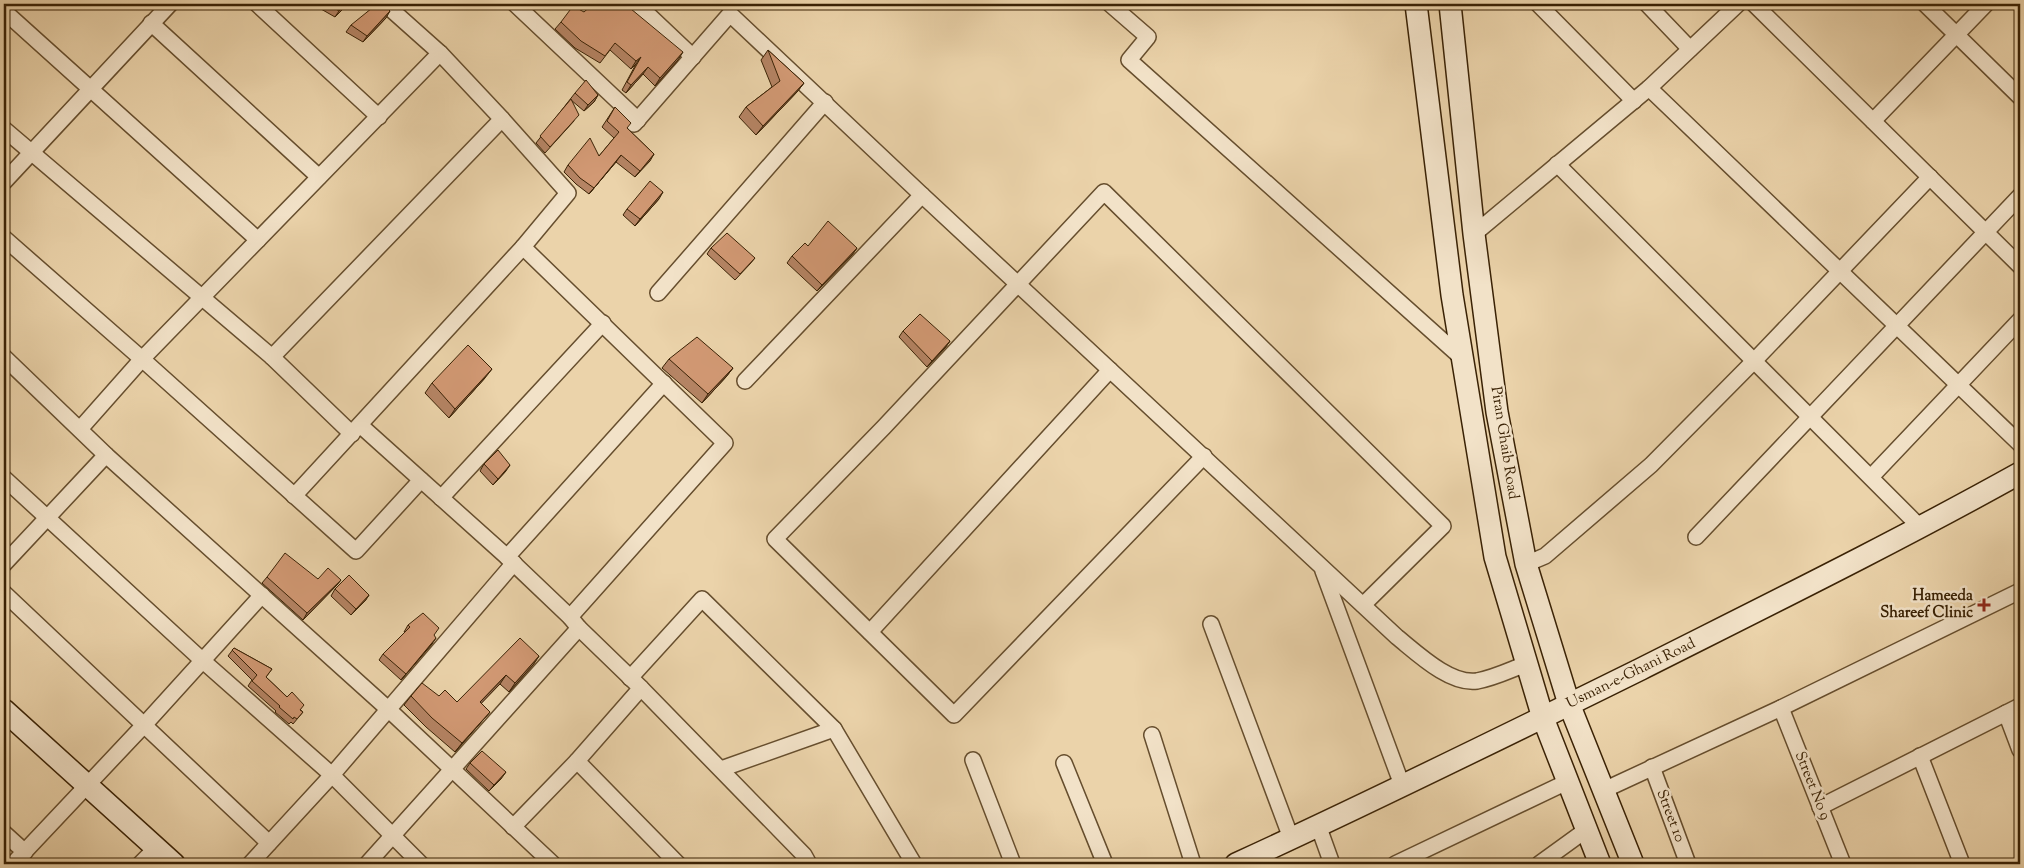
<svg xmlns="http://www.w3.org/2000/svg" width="2024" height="868" font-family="'Sorts Mill Goudy',serif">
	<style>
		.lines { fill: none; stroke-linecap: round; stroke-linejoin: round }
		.street-casing { stroke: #664e2e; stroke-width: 18 }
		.secondary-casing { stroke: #3a2205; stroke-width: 24 }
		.street { stroke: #f2e2c8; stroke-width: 15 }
		.secondary { stroke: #f2e2c8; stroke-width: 21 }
		.wall { fill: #b58464; stroke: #3a2205 }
		.shaded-wall { fill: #936b51; stroke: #3a2205 }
		.building { fill: #d29974; stroke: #3a2205 }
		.poi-dot { fill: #8f2418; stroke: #f2e2c8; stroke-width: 2 }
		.labels { text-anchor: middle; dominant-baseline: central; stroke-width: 5; stroke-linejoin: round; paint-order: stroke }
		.street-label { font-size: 15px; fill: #3a2205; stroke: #f2e2c8 }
		.poi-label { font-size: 15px; font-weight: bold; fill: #3a2205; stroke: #f2e2c8; text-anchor: end }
	</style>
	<rect width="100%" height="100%" fill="#ebd3aa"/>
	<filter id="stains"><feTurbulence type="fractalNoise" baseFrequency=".004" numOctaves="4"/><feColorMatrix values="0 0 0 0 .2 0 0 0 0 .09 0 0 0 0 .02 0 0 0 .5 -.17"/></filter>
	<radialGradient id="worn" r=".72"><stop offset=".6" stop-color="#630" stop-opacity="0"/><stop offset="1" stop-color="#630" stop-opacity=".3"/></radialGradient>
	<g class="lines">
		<g class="street-casing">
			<g id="street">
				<polyline points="257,4 379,117"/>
				<polyline points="515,4 638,120"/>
				<polyline points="637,4 693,57"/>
				<polyline points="1110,4 1148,37 1129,60 1462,358"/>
				<polyline points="1538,4 1634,101"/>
				<polyline points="1647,4 1690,49"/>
				<polyline points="1754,4 2020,266"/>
				<polyline points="1925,4 2020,97"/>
				<polyline points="4,11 258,240"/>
				<polyline points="151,23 319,177"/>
				<polyline points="1649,88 2020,444"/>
				<polyline points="1873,121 1986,4"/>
				<path d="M634,124L730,14L922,195L1397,637C1417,653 1450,685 1477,681C1494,678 1510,670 1526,664"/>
				<polyline points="4,129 272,357 352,434"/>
				<polyline points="1557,164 1921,528"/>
				<polyline points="4,182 170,4"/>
				<polyline points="1474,234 1649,88 1738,4"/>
				<polyline points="4,238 142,359 356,551 421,480"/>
				<polyline points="523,247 725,443 570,617"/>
				<polyline points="658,293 825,102"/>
				<polyline points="4,357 106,455 388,709 553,864"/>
				<polyline points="272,357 502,119 440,53"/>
				<polyline points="745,381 922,195"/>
				<polyline points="360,425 507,557 570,617 579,628 641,688 804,855 809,864"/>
				<polyline points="80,429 142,359 440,53 385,4"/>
				<polyline points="1204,456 954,715 775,539 884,427 1104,192 1443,526 1363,605"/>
				<polyline points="1871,477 2020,320"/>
				<polyline points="4,478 203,661 332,775 421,864"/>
				<polyline points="294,496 523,247 568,193 502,119"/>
				<polyline points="441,498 603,323"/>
				<polyline points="1696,537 2020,196"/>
				<polyline points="507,557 664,383"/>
				<polyline points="4,564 106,455"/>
				<polyline points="1526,564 1545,556 1651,465 1754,361 1930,177"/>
				<polyline points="1323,571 1402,785"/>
				<polyline points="4,593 269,843"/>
				<polyline points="1211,624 1291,838"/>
				<polyline points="870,632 1110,370"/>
				<polyline points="630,678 702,599 834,729 914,864"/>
				<polyline points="641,688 577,761 678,864"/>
				<polyline points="1781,708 1843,864"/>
				<polyline points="2006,713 2020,750"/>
				<polyline points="1152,735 1193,864"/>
				<polyline points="1920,756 1962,864"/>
				<polyline points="973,760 1013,864"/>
				<polyline points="1064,763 1105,864"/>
				<polyline points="1652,767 1688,864"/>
				<polyline points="721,769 834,729"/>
				<polyline points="1604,790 1781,708 2020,591"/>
				<polyline points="1820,807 2020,706"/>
				<polyline points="1318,825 1332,864"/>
				<polyline points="513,827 577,761"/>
				<polyline points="4,833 25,852"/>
				<polyline points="13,864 145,724 262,595"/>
				<polyline points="140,864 156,848"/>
				<polyline points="250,864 332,775 514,563"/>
				<polyline points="367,864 579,628"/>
				<polyline points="1395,864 1567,782"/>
				<polyline points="1539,864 1586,830"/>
			</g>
		</g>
		<g class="secondary-casing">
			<g id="secondary">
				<polyline points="1416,4 1452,295 1495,557 1543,718 1600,864"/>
				<polyline points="1450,4 1474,234 1497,412 1526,564 1569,704 1633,864"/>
				<polyline points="4,710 174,864"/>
				<path d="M1236,864C1372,802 1507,735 1641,669C1768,605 1896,542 2020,473"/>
			</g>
		</g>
		<use href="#street" class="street"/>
		<use href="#secondary" class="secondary"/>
	</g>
	<g class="wall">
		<polygon points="325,4 348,4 335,17 321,9"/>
		<polygon points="584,12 678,60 655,86 643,74 626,93 622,90 636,64 631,69 610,50 600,63 575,48 555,29 561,22"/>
		<polygon points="386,18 363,42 346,32 351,25"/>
		<polygon points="768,50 804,83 797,92 756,135 739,117 746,107 772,87 761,60"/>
		<polygon points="575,93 598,95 594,102 584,111 571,100 574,121 545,153 536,143"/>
		<polygon points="615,107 627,128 654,154 635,177 616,162 589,194 576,184 564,172 568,165 599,156 614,138 602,127"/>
		<polygon points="659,199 635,226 623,215 627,209"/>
		<polygon points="808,246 857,248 852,255 817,291 787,263 792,256"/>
		<polygon points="711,248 755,258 750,264 735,280 707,254"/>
		<polygon points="903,331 950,341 945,348 927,367 899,337"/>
		<polygon points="669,359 733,368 726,377 702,403 662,368"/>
		<polygon points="485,378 449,418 425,393 432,383"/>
		<polygon points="484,464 506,471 493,485 480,471"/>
		<polygon points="267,577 318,579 341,580 336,586 303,620 262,583"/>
		<polygon points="335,589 369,595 365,601 351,615 331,596"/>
		<polygon points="408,625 434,636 432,644 401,680 379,660 383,654 405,632 404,632"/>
		<polygon points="234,648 272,669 266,677 303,712 293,724 291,722 289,724 275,712 276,711 248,686 252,680 228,656"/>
		<polygon points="539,656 533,665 509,692 500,684 481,703 490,712 455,752 426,727 404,705 411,696 457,702"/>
		<polygon points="470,763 501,779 489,791 466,769"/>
	</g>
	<g class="shaded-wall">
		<polygon points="346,4 348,4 335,17 339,11"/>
		<polygon points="390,11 386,18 363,42 367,36"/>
		<polygon points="683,52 678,60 655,86 660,78"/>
		<polygon points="641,57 636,64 631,69 636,61"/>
		<polygon points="648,67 643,74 626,93 631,85"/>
		<polygon points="804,83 797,92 756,135 763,126"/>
		<polygon points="598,95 594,102 584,111 588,105"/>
		<polygon points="654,154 650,161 635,177 640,171"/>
		<polygon points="621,155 616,162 589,194 594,188"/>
		<polygon points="663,192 659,199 635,226 640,219"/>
		<polygon points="857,248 852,255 817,291 822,285"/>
		<polygon points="950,341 945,348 927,367 932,361"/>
		<polygon points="733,368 726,377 702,403 708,394"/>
		<polygon points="492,369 485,378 449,418 455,409"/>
		<polygon points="510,465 506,471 493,485 498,479"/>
		<polygon points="341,580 336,586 303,620 307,613"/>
		<polygon points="369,595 365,601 351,615 356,609"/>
		<polygon points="436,638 432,644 401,680"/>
		<polygon points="539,656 533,665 509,692 515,683"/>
		<polygon points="506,675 500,684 474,711 480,702"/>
		<polygon points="490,712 455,752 462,743"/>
		<polygon points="506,772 501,779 489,791 494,785"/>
	</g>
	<g class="building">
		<polygon points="327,4 346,4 339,11"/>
		<polygon points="377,4 383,4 390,11 367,36 351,25"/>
		<polygon points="593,4 625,4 683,52 660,78 648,67 631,85 627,82 641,57 636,61 615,43 605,56 581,41 561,22 573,6 584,12"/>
		<polygon points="768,50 804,83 763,126 746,107 780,81"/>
		<polygon points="586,80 598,95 588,105 575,93"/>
		<polygon points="571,99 579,115 550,147 540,136"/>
		<polygon points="615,107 631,123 627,128 654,154 640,171 621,155 594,188 580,178 568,165 590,138 599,156 619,132 607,121"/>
		<polygon points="650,181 663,192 640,219 627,209"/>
		<polygon points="828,221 857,248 822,285 792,256 805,243 808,246"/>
		<polygon points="727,233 755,258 740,274 711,248"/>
		<polygon points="920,314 950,341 932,361 903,331"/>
		<polygon points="697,337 733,368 708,394 669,359"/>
		<polygon points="468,345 492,369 455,409 432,383"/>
		<polygon points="498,450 510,465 498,479 484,464"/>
		<polygon points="285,553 318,579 328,568 341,580 307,613 267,577"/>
		<polygon points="349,575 369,595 356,609 335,589"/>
		<polygon points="423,613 439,628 434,635 436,638 406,674 383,654 410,627 408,625"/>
		<polygon points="520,638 539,656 515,683 506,675 480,702 490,712 462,743 432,718 411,696 422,683 439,696 445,690 457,702"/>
		<polygon points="234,648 272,669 266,677 287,697 292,692 304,705 300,710 303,712 297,719 294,717 293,719 279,707 280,706 252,681 257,675 232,650"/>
		<polygon points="482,751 506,772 494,785 470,763"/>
	</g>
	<path class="poi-dot" d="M1981.5 597.5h5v5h5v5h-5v5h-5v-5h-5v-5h5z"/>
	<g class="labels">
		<g class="street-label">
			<text transform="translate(1504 443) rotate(81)">Piran Ghaib Road</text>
			<text transform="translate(1631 674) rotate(-26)">Usman-e-Ghani Road</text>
			<text transform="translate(1812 786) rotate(68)">Street No 9</text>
			<text transform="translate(1670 816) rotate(69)">Street 10</text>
		</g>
		<g class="poi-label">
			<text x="1973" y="596">Hameeda<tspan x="1973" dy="17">Shareef Clinic</tspan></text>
		</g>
	</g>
	<rect width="2024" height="868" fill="none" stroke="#ebd3aa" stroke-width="20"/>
	<rect x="5" y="5" width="2014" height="858" fill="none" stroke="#3a2205" stroke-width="2.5"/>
	<rect x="10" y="10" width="2004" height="848" fill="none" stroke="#3a2205"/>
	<rect width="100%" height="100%" filter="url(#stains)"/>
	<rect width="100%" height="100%" fill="url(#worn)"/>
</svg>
